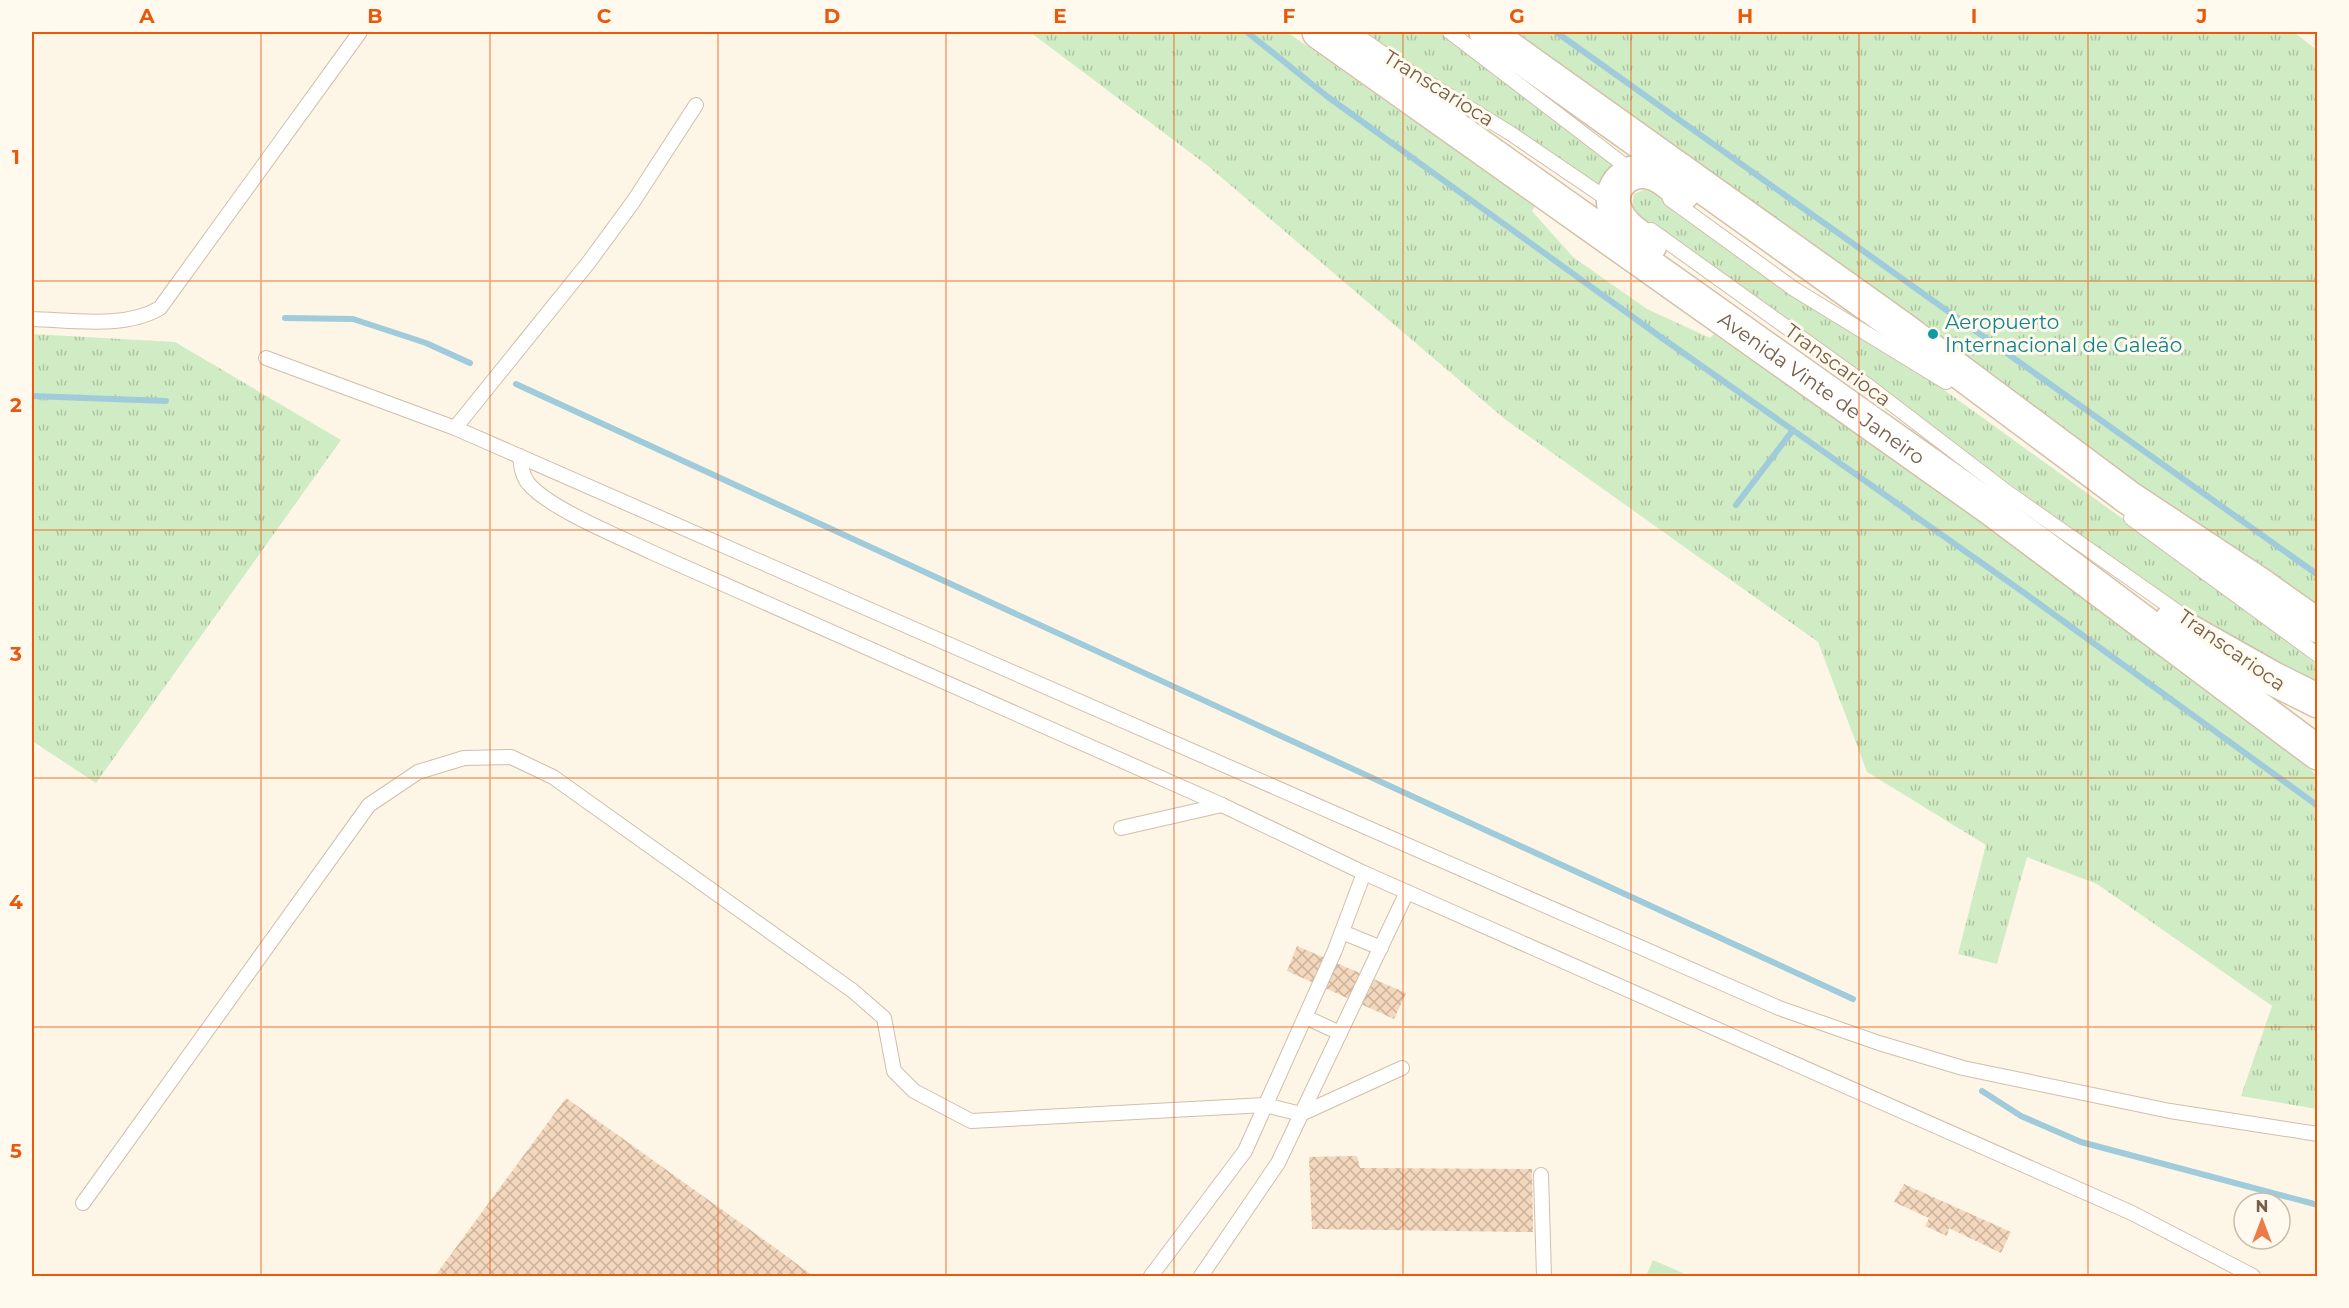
<svg xmlns="http://www.w3.org/2000/svg" width="2349" height="1308" font-family="Montserrat,sans-serif">
	<style>
		.grass { fill: url(#grass-tufts) }
		.pitch { fill: #d0ecc4 }
		.lines { fill: none; stroke-linecap: round; stroke-linejoin: round }
		.stream { stroke: #9fcbda; stroke-width: 6 }
		.building { fill: url(#building-cross-hatch) }
		.lane-casing { stroke: #cfbfab; stroke-width: 16 }
		.secondary-casing { stroke: #d3c0a9; stroke-width: 36 }
		.lane { stroke: #fff; stroke-width: 14 }
		.secondary { stroke: #fff; stroke-width: 33 }
		.grid { fill: none; stroke: #e8590c; stroke-width: 1.5; stroke-opacity: 0.55 }
		.culture-dot { fill: #0f9aa8; stroke: #fffaed; stroke-width: 2 }
		.labels { text-anchor: middle; dominant-baseline: central; stroke-width: 6; stroke-linejoin: round; paint-order: stroke }
		.street-label { font-size: 20px; fill: #785f49; stroke: #fffaed }
		.culture-label { font-size: 20px; fill: #0d838f; stroke: #fffaed; text-anchor: start }
		.neatline { fill: none; stroke: #e8590c; stroke-width: 2 }
		.grid-label { font-size: 20px; text-anchor: middle; font-weight: bold; fill: #e8590c }
	</style>
	<defs>
		<pattern id="grass-tufts" width="24" height="20" patternUnits="userSpaceOnUse" patternTransform="scale(1.5)"><rect width="24" height="20" fill="#d0ecc4"/><path d="M3 7l-1-3M5 7V3M7 7l1-3M15 17l-1-3M17 17v-4M19 17l1-3" fill="none" stroke="#aec2a1"/></pattern>
		<pattern id="building-cross-hatch" width="8" height="8" patternUnits="userSpaceOnUse" patternTransform="scale(1.5)"><rect width="8" height="8" fill="#f4d8bd"/><path d="M0 0l8 8M0 8l8-8" fill="none" stroke="#cab29c"/></pattern>
	</defs>
	<rect width="100%" height="100%" fill="#fdf6e6"/>
	<g class="grass">
		<polygon points="1030,32 1287,32 1535,206 1532,211 1573,257 1647,309 1710,338 1714,334 2030,553 2317,775 2317,1109 2241,1096 2272,1006 2097,884 2027,857 1997,964 1958,954 1986,845 1867,772 1818,642 1506,420 1208,166"/>
		<polygon points="1361,32 1440,32 1617,166 1601,189"/>
		<polygon points="1501,32 2294,32 2318,51 2317,609 2242,559"/>
		<polygon points="1644,190 1650,191 1794,296 1893,356 1936,384 2263,620 2317,665 2317,696 2236,650 2164,596 1634,211 1632,206 1634,194"/>
		<polygon points="32,334 175,342 341,440 96,783 32,741"/>
	</g>
	<polygon class="pitch" points="1653,1260 1690,1276 1646,1276"/>
	<g class="lines">
		<g class="stream">
			<polyline points="1247,32 1328,97 1662,338 2023,592 2318,806"/>
			<polyline points="1556,32 2318,575"/>
			<polyline points="285,318 353,319 426,343 470,363"/>
			<polyline points="516,384 1853,999"/>
			<polyline points="32,396 166,401"/>
			<polyline points="1736,505 1793,430"/>
			<polyline points="1982,1091 2021,1116 2081,1142 2318,1205"/>
		</g>
	</g>
	<g class="building">
		<polygon points="1297,946 1406,993 1394,1019 1287,971"/>
		<polygon points="566,1098 774,1247 813,1276 435,1276"/>
		<polygon points="1357,1156 1360,1168 1532,1169 1533,1232 1312,1229 1309,1157"/>
		<polygon points="1904,1184 2011,1232 2001,1253 1949,1228 1947,1236 1925,1226 1929,1218 1894,1202"/>
	</g>
	<g class="lines">
		<g class="lane-casing">
			<g id="lane">
				<polyline points="1352,32 1407,70 1510,133 1613,203"/>
				<polyline points="1450,32 1632,171"/>
				<polyline points="1670,199 1794,289 1946,382"/>
				<polyline points="1651,230 1871,388 2007,492 2182,615"/>
				<path d="M32,319C72,320 125,329 160,308L360,32"/>
				<polyline points="266,358 455,428 1779,1008 1879,1043 1963,1068 2170,1111 2318,1134"/>
				<polyline points="455,428 589,262 633,202 696,105"/>
				<path d="M520,456C521,466 522,475 528,483C548,508 620,537 651,552L1222,805L1364,873L2132,1213L2253,1276"/>
				<polyline points="2131,518 2318,655"/>
				<polyline points="1121,828 1222,805"/>
				<polyline points="1342,932 1381,948"/>
				<polyline points="1305,1017 1340,1033"/>
				<polyline points="1541,1175 1544,1276"/>
				<polyline points="83,1203 369,805 418,772 464,758 511,757 553,777 853,991 884,1018 894,1071 914,1091 971,1121 1265,1105 1301,1114 1402,1068"/>
				<polyline points="1151,1276 1245,1151 1335,950 1364,873"/>
				<polyline points="1201,1276 1278,1163 1407,892"/>
			</g>
		</g>
		<g class="secondary-casing">
			<g id="secondary">
				<path id="s1" d="M1319,32L1992,509L2318,753"/>
				<polyline points="1486,32 1901,328 2129,498 2259,584 2318,626"/>
				<path d="M1650,245C1637,235 1622,227 1616,212C1605,186 1630,164 1655,174C1665,178 1674,187 1683,193"/>
				<polyline points="2171,621 2272,678 2318,701"/>
			</g>
		</g>
		<use href="#lane" class="lane"/>
		<use href="#secondary" class="secondary"/>
	</g>
	<path class="grid" d="M261,32V1276M490,32V1276M718,32V1276M946,32V1276M1174,32V1276M1403,32V1276M1631,32V1276M1859,32V1276M2088,32V1276M32,281H2318M32,530H2318M32,778H2318M32,1027H2318"/>
	<circle class="culture-dot" cx="1933" cy="334" r="6"/>
	<g class="labels">
		<g class="street-label">
			<text transform="translate(1439 88) rotate(32)">Transcarioca</text>
			<text transform="translate(1838 365) rotate(36)">Transcarioca</text>
			<text stroke="none"><textPath href="#s1" startOffset="616">Avenida Vinte de Janeiro</textPath></text>
			<text transform="translate(2232 650) rotate(35)">Transcarioca</text>
		</g>
		<g class="culture-label">
			<text x="1945" y="322">Aeropuerto<tspan x="1945" dy="23">Internacional de Galeão</tspan></text>
		</g>
	</g>
	<rect width="2349" height="1308" fill="none" stroke="#fffaed" stroke-width="66"/>
	<g transform="translate(2262 1221)"><circle r="28" fill="#fffaed" stroke="#c9bcab" stroke-width="1.5"/>
	<path d="M0-4.5L10 22L0 15L-10 22Z" fill="#eb7c47"/>
	<text y="-9" font-size="16" font-weight="bold" text-anchor="middle" fill="#785f49">N</text>
	</g>
	<rect x="33" y="33" width="2283" height="1242" class="neatline"/>
	<g class="grid-label">
		<text x="147" y="23">A</text>
		<text x="375" y="23">B</text>
		<text x="604" y="23">C</text>
		<text x="832" y="23">D</text>
		<text x="1060" y="23">E</text>
		<text x="1289" y="23">F</text>
		<text x="1517" y="23">G</text>
		<text x="1745" y="23">H</text>
		<text x="1974" y="23">I</text>
		<text x="2202" y="23">J</text>
		<text x="16" y="164">1</text>
		<text x="16" y="412">2</text>
		<text x="16" y="661">3</text>
		<text x="16" y="909">4</text>
		<text x="16" y="1158">5</text>
	</g>
</svg>
